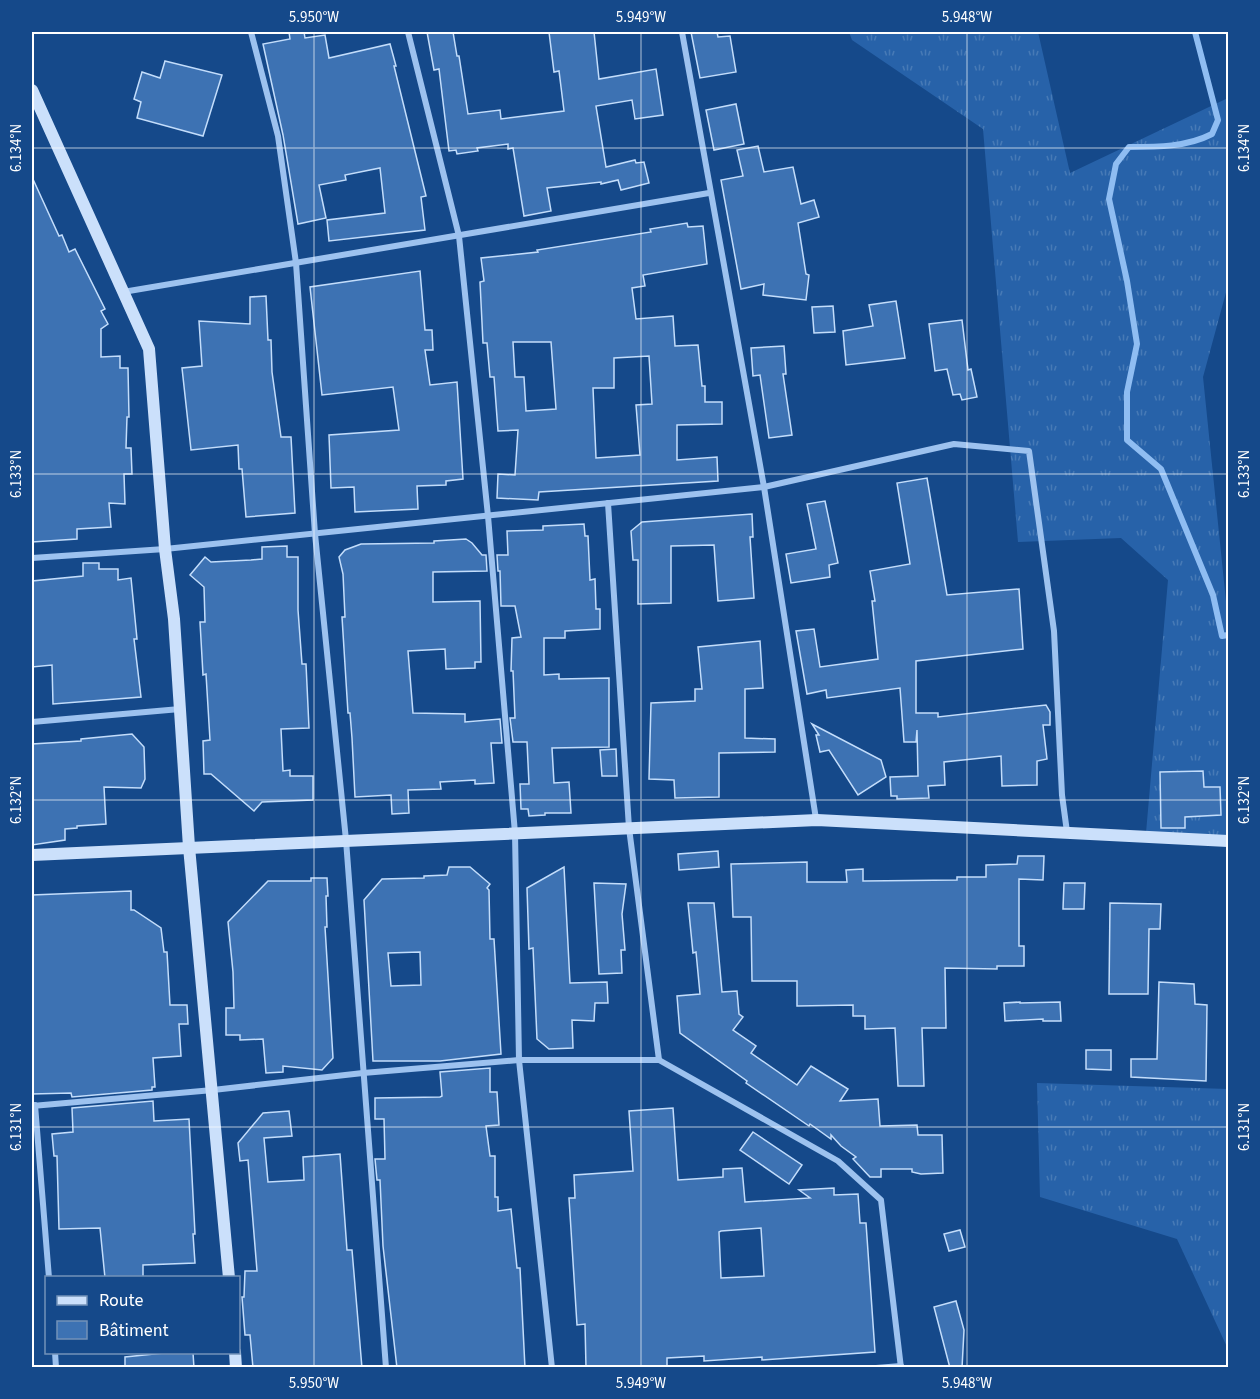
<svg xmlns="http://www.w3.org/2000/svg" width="1260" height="1399" font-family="'Source Sans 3',sans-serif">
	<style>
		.grass { fill: url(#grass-tufts) }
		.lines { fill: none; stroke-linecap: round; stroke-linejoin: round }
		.stream { stroke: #8fbdf2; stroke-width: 6 }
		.building { fill: #3d72b3; stroke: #c3ddfb; stroke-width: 1.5; fill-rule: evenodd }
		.street { stroke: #9dc2ef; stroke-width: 6 }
		.secondary { stroke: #cbe0fb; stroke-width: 12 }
		.ticks { fill: none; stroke: #fff; stroke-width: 1.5; stroke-opacity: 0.45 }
		.neatline { fill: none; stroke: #fff; stroke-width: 2 }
		.ticks-label { font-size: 15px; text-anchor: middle; fill: #fff }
	</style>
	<defs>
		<pattern id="grass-tufts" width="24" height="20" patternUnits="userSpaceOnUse" patternTransform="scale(1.5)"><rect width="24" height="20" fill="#2762a9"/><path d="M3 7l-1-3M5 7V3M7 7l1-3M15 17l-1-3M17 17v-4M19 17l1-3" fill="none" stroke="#477ab6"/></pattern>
	</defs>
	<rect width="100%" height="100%" fill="#15498a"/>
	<g class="grass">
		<polygon points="849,32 1038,32 1070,173 1228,98 1228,285 1203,377 1228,621 1228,836 1146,833 1168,580 1121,538 1018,542 983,129 852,40"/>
		<polygon points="1037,1083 1228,1089 1228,1349 1177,1239 1040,1197"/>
	</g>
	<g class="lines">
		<path class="stream" d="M1195,32L1218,120L1212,134C1187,147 1157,147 1129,147L1116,164L1109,199L1127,281L1137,344L1127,392V440L1161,469L1213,595L1222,636L1228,635"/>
	</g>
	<g class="building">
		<polygon points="289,32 304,32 305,38 325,35 329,58 390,44 396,66 394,66 426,196 421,197 425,230 329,241 327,220 385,213 380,168 345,175 346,180 319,185 326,218 298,224 283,135 263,44 290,39"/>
		<polygon points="427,32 453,32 457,56 459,56 468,114 500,110 501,119 564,111 559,71 554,72 549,32 594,32 599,79 656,69 663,115 635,119 632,100 596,106 606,167 635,160 636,163 644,162 649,183 621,190 618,180 601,184 601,182 547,188 551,211 524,216 513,148 508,149 508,144 477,148 478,151 457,154 456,150 449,151 439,69 434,70"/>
		<polygon points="691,32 717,32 718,37 730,36 736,72 700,78"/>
		<polygon points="165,61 222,75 203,136 137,118 141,102 134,99 142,72 160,78"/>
		<polygon points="736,104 744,144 714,150 706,110"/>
		<polygon points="758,146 764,172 793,167 801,204 814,200 819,217 798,223 806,274 809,275 806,300 763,295 764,284 741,289 721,180 743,176 737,150"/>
		<polygon points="32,177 59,236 62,235 69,252 75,249 105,309 101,311 108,324 101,329 101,357 120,356 120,368 128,368 129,417 127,417 126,448 131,448 132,474 124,474 125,504 109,503 111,527 77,529 77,539 32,542"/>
		<path d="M687,223L688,227L703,226L707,264L643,275L645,286L632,288L636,319L673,316L675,346L698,345L702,386H705V402H722V424L677,425V460L717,457L718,481L539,492L538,500L497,498L498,474L515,475L518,430L498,431L494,377H490L487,343H483L480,282L484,281L481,258L538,252L537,250L651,232L650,229ZM513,342H551L556,409L526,411L524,377H515ZM649,356L652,404L636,405L640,455L596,458L593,388H614V358Z"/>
		<polygon points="420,271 425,330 432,330 433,350 425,350 430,385 457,382 463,479 446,481 446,485 417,486 418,509 355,512 354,487 331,488 329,435 399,430 393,387 322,395 310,287"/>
		<polygon points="266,296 268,340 271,340 272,372 281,437 291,437 295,513 246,517 242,469 239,469 238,445 191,450 182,368 202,366 199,321 250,324 250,297"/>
		<polygon points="896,301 905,358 846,365 843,331 873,326 869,305"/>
		<polygon points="833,306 835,332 814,333 812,307"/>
		<polygon points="962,320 968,370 971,369 977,397 962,400 960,394 953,395 947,369 935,371 929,324"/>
		<polygon points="784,346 786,374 783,374 792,435 769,438 760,375 753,376 751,348"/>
		<polygon points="927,478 947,595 1019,589 1023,649 916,661 916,713 938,713 938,717 1046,705 1050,712 1050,725 1043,725 1047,759 1037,761 1037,785 1002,786 1001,756 944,762 945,785 928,786 929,798 897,799 897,796 891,796 890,777 918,776 917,730 916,742 904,742 900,688 827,698 826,690 807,694 796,631 814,629 820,667 878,659 872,601 875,601 870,571 910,564 897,483"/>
		<polygon points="825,501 838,563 829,565 830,577 791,583 786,554 816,549 807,504"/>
		<polygon points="752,514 753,537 750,537 754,598 718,601 714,545 671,546 671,603 638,604 638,560 633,560 631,531 642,522"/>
		<polygon points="584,524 585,536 588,536 590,580 595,579 596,609 600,609 600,629 565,631 565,638 544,638 544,675 559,674 559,679 609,678 609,747 552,748 554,783 569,782 571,813 545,813 545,815 529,816 528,809 521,809 520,784 529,784 527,742 513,742 510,718 515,718 513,671 511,671 512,638 521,637 515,606 501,606 500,571 498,571 497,555 508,555 507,531 543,530 543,526"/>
		<polygon points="466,539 472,543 482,555 486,555 487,571 433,572 433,602 480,601 481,662 475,662 475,668 446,669 445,649 408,651 413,713 465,714 465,722 500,719 502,743 491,743 494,783 475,784 475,780 440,782 441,789 408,790 409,813 392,814 391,795 355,797 352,738 350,713 348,713 342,617 345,617 343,574 339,557 345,550 361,544 434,543 434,541"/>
		<polygon points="287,546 287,557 298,557 298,610 302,664 306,664 309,728 281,729 283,771 290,770 290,776 313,776 313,800 262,802 254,811 211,774 204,774 203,741 210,740 206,674 203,675 200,622 205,622 204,587 190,575 205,557 211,562 251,560 262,559 262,547"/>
		<polygon points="83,563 99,563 99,569 118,569 118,580 131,578 137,639 134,639 141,697 53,704 52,665 32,667 32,581 83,576"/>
		<polygon points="760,641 763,688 745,689 745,738 775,739 775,752 719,753 719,797 675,798 674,780 649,779 651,703 695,701 695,689 702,689 698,647"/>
		<polygon points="812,724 881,760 886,777 858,795 829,750 820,752 816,735 819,735"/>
		<polygon points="132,734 144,747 145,779 141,788 104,787 106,824 77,826 77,828 65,829 65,840 32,845 32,744 81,741 81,739"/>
		<polygon points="616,749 617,776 602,776 600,750"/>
		<polygon points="1203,771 1204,787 1220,787 1221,815 1185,817 1185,828 1161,828 1160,772"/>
		<polygon points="718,851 719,867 679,870 678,854"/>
		<polygon points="1018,856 1044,856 1043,880 1019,879 1019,946 1024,946 1024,966 997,966 997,969 945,968 946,1028 922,1028 924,1086 898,1086 895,1028 865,1029 865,1016 853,1016 853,1005 797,1006 797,981 752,981 751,917 733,917 731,864 807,862 807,882 847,882 846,870 863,869 863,881 957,880 957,877 986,877 986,865 1017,864"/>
		<path d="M449,867H470L490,884L487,888L489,890L490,939H494L501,1054L440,1061H373L364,900L382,879L424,878V876L447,875ZM420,952L421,985L391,986L388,953Z"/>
		<polygon points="564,867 570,983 607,982 608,1003 595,1003 594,1021 572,1020 573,1048 549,1049 537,1039 533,948 529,949 527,888"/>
		<polygon points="311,878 327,878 328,896 326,896 327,927 325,927 333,1058 322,1070 283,1066 283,1072 266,1073 263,1039 240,1040 240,1035 226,1035 226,1008 234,1008 233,972 228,922 268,881 311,881"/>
		<polygon points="594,883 626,884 622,914 625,950 621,950 622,973 599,974"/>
		<polygon points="1064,883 1085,883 1084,909 1063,909"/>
		<polygon points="131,891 131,910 134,910 161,928 164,952 167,952 170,1005 187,1005 188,1024 179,1024 181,1056 153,1058 155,1087 152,1087 152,1090 72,1097 71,1093 32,1094 32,895"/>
		<polygon points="688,903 714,903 722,992 737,991 739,1014 743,1017 733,1030 756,1046 751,1053 797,1085 811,1066 848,1089 840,1101 878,1099 880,1126 917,1125 918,1135 942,1135 943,1173 921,1174 912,1172 912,1169 881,1169 881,1177 870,1177 853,1159 856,1157 841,1146 831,1135 831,1139 810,1124 809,1126 746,1083 747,1081 680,1033 677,996 700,994 696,952 693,953"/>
		<polygon points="1110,903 1161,904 1160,929 1149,929 1148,994 1109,994"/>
		<polygon points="1159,982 1194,984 1195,1004 1207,1005 1206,1081 1131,1077 1131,1059 1157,1059"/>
		<polygon points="1020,1002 1020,1003 1060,1002 1061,1021 1043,1021 1043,1019 1005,1021 1004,1003"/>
		<polygon points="1086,1050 1111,1050 1111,1070 1086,1069"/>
		<polygon points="490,1068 490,1092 497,1092 499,1125 486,1126 490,1156 495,1156 495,1197 498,1197 498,1211 511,1209 517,1268 520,1268 525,1368 397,1368 383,1246 380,1180 377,1180 375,1159 385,1159 384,1119 375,1119 375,1098 440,1097 442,1096 440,1072"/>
		<polygon points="153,1101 154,1121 189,1119 195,1234 193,1234 195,1263 143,1265 143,1278 105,1278 100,1228 59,1229 57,1156 54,1156 52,1134 73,1132 72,1108"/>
		<path d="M673,1108L678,1180L723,1177V1169L742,1168L745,1202L810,1198L799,1190L834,1188V1195L858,1194L860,1223H866L875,1352L762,1360V1357L704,1361V1356L667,1358V1368H586L585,1324L577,1325L569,1198H575L574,1175L633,1171L629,1111ZM761,1228L764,1276L721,1278L719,1232L721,1231Z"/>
		<polygon points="289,1111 292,1136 264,1138 268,1182 304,1180 303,1157 340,1154 347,1250 352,1250 362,1368 253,1368 250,1335 245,1335 242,1297 244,1297 245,1271 257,1271 248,1160 240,1161 238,1143 263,1113"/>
		<polygon points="753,1132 802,1165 789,1184 740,1150"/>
		<polygon points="960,1230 965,1247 949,1251 944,1234"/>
		<polygon points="956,1301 964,1330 962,1368 950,1368 934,1307"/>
		<polygon points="164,1353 193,1353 194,1368 125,1368 125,1357"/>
	</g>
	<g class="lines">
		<g class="street">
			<polyline points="251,32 278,136 296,263 315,534 346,840 386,1368"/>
			<polyline points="408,32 459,236 488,516 515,833 519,1060 552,1368"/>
			<polyline points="682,32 764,487 816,819"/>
			<polyline points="123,292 709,193"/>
			<polyline points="608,503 629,828 659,1060"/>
			<polyline points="32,558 165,549 764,487 954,444 1029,451 1054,631 1062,795 1067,832"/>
			<polyline points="32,722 180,709"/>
			<polyline points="35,1105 49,1278"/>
			<polyline points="32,1106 213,1090 363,1073 519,1060 659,1060 838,1161 881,1200 901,1368"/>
			<polyline points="55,1352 56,1368"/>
			<polyline points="876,1368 901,1366"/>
		</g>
		<g class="secondary">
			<polyline points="32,90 149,349 165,549 174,619 189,847 229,1278"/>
			<polyline points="32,855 817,820 1228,841"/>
			<polyline points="235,1352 236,1368"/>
		</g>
	</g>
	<path class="ticks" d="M314,32V1368M641,32V1368M967,32V1368M32,148H1228M32,474H1228M32,800H1228M32,1127H1228"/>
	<rect width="1260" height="1399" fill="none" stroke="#15498a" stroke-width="66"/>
	<rect x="45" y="1276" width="195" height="78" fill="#15498a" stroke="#7392b9" stroke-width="1.5"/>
	<rect x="57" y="1296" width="30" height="9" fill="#cbe0fb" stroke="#7392b9" stroke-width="1.5"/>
	<text x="99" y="1306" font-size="18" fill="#ffffff">Route</text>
	<rect x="57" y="1321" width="30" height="18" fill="#3d72b3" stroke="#7392b9" stroke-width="1.5"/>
	<text x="99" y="1336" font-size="18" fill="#ffffff">Bâtiment</text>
	<rect x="33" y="33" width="1194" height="1333" class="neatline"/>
	<g class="ticks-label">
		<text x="314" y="22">5.950°W</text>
		<text x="641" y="22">5.949°W</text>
		<text x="967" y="22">5.948°W</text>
		<text transform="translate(16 148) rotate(-90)" y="5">6.134°N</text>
		<text transform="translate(1244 148) rotate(-90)" y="5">6.134°N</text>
		<text transform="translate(16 474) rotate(-90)" y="5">6.133°N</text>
		<text transform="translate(1244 474) rotate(-90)" y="5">6.133°N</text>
		<text transform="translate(16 800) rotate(-90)" y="5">6.132°N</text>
		<text transform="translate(1244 800) rotate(-90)" y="5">6.132°N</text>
		<text transform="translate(16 1127) rotate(-90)" y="5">6.131°N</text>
		<text transform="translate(1244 1127) rotate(-90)" y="5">6.131°N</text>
		<text x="314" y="1388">5.950°W</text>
		<text x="641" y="1388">5.949°W</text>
		<text x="967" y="1388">5.948°W</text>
	</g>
</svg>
